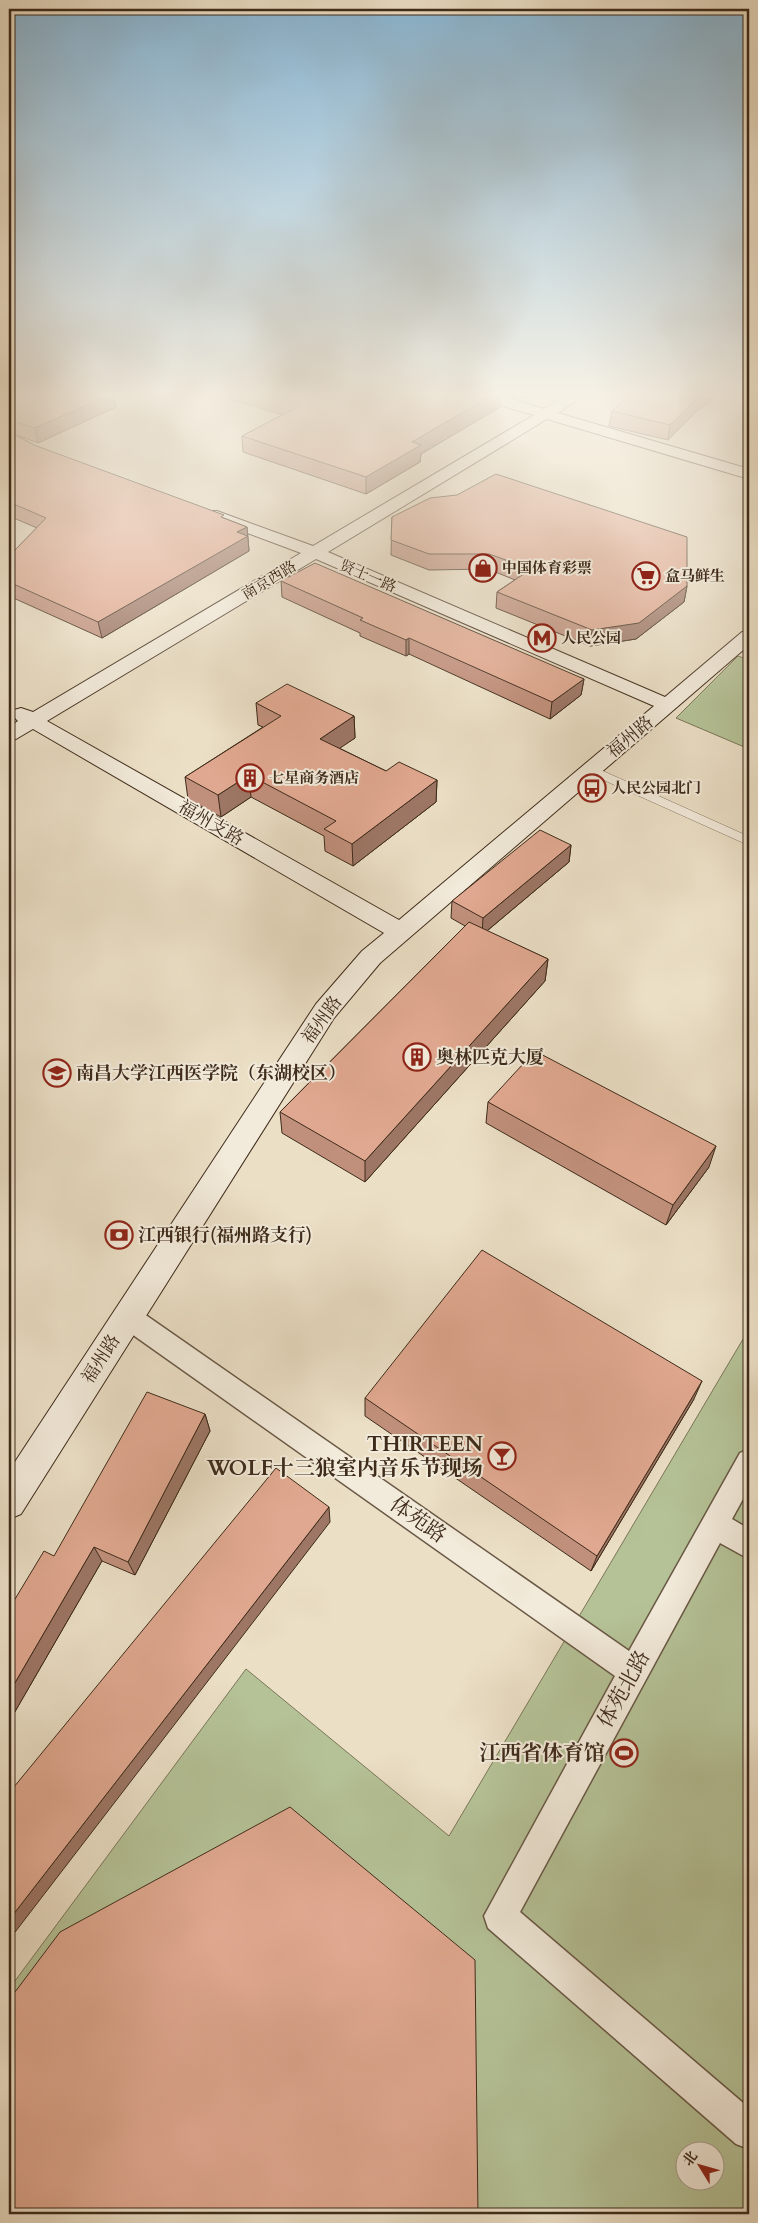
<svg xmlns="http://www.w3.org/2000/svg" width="758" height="2223" font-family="Cardo,'Noto Serif SC',serif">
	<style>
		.green { fill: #b5c297; stroke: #7a7658; fill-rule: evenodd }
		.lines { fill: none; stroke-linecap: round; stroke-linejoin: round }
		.lane-casing { stroke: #695845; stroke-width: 9 }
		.street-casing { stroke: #695845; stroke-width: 3 }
		.secondary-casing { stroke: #3e2b1a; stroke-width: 2 }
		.lane { stroke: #f2eada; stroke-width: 8 }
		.street { fill: #f2eada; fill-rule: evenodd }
		.secondary { fill: #f2eada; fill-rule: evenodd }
		.wall { fill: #c1907c; stroke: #3e2b1a }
		.shaded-wall { fill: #9d7665; stroke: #3e2b1a }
		.building { fill: #e0a890; stroke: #3e2b1a }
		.labels { text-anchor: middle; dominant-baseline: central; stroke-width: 4; stroke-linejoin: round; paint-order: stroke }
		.far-poi-label { font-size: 15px; font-weight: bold; fill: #3e2b1a; stroke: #f2eada; text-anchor: start }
		.far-street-label { font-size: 15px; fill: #3e2b1a; stroke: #f2eada }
		.street-label { font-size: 18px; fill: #3e2b1a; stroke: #f2eada }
		.poi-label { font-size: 18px; font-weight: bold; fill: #3e2b1a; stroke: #f2eada; text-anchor: start }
		.near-poi-label { font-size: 21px; font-weight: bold; fill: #3e2b1a; stroke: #f2eada; text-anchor: end }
		.near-street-label { font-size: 21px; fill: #3e2b1a; stroke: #f2eada }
	</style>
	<rect width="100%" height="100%" fill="#ebdfc6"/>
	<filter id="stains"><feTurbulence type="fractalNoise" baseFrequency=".004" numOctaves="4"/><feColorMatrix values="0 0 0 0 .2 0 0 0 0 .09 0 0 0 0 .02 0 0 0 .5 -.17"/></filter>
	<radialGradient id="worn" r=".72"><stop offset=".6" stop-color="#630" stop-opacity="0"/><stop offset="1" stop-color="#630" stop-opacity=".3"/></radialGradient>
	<g class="green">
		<polygon points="738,656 749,660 749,749 676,718"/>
		<path d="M749,1329V2214H9V1989L246,1669L449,1836ZM686,2150H716V2180H686Z"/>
	</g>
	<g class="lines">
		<g class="lane-casing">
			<polyline id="lane" points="591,770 749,841"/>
		</g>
		<g class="street-casing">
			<polygon id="street" points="128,1306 137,1309 629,1651 740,1453 749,1449 749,1488 732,1519 749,1529 749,1559 720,1543 520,1912 749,2108 749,2149 736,2144 488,1928 484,1916 615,1676 119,1325 116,1317 119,1309"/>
		</g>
		<g class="secondary-casing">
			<path id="secondary" d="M467,393H491L544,409L570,393H588L558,413L749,469V479L547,419L328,552L665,697L742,632L749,631V645L380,963L334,1018L21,1514L9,1519V1471L316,1004L362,951L384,933L33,729L16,739L9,741V727L18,721L11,714L14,710L21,708L33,712L301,553L205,517L203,514L205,511H217L313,546L534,415L469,396ZM316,559L654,706L399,920L47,721Z"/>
		</g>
		<use href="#lane" class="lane"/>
		<use href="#street" class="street"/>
		<use href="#secondary" class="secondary"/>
	</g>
	<g class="wall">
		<polygon points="9,393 114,393 116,407 38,443 14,434 34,445 247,527 249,551 102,638 9,596 9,552 12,553 37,528 9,516"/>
		<polygon points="227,393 405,393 424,399 434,393 533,393 526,398 519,396 515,398 501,394 500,407 421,454 420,462 366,494 243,452 242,436 283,415 230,399 229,394"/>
		<polygon points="633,393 723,393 697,411 668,440 609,426 612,411"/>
		<polygon points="392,517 687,586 684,602 636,639 590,646 496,608 497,592 515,580 488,569 429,570 391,555"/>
		<polygon points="281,581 584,679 581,695 550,719 409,654 406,656 360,636 360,633 282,597"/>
		<polygon points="256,703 354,716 355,738 339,748 386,771 437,780 436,802 353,866 325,851 324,836 251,797 221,817 188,799 185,777 263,727 258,725"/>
		<polygon points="571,845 569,862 487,931 548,959 545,981 365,1182 282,1133 280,1112 465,926 451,918 452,901"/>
		<polygon points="488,1102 709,1167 666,1225 486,1123"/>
		<polygon points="365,1398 694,1399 591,1571 365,1416"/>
		<polygon points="205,1414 210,1431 135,1575 102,1561 9,1722 9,1609"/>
	</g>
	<g class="shaded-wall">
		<polygon points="114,393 116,407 38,443 35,428"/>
		<polygon points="496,393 501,393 500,407 421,454 420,462 366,494 366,477 412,442"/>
		<polygon points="515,393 519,393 519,396 515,398"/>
		<polygon points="526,393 533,393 526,398"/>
		<polygon points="704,393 723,393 697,411 668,440 670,425 699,397"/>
		<polygon points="247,527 249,551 102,638 98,622 237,532"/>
		<polygon points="687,586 684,602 636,639 590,646 592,630"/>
		<polygon points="409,638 409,654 406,656 406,640"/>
		<polygon points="584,679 581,695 550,719 552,702"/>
		<polygon points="354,716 355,738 321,761 320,739"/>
		<polygon points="249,775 251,797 221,817 218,795"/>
		<polygon points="437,780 436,802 353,866 352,844"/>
		<polygon points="571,845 569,862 482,935 483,918"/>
		<polygon points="548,959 545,981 365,1182 365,1161"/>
		<polygon points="716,1146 709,1167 666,1225 673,1205"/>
		<polygon points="702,1381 694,1399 591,1571 597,1556"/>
		<polygon points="205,1414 210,1431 135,1575 128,1562"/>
		<polygon points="329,1507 330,1522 9,1940 9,1920"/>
		<polygon points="94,1547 102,1561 9,1722 9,1693"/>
	</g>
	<g class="building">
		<polygon points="9,393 114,393 35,428 9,420"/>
		<polygon points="266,393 405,393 424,399 434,393 496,393 412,442 421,445 366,477 242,436 303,404"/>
		<polygon points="633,393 704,393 699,397 670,425 612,411"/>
		<polygon points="9,432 34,445 224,515 221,517 247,527 237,532 248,536 98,622 9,582 9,552 12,553 46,518 9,502"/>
		<polygon points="496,474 687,537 687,586 639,623 592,630 497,592 531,569 489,554 429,554 391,540 392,517 430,498 457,495"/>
		<polygon points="315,563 584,679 552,702 409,638 406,640 360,620 363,618 281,581"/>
		<polygon points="287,684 354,716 320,739 386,771 399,762 437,780 352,844 324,829 336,821 249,775 218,795 185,777 281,716 256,703"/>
		<polygon points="540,830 571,845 483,918 452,901"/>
		<polygon points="469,922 548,959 365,1161 280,1112"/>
		<polygon points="535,1051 716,1146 673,1205 488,1102"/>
		<polygon points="482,1250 702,1381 597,1556 365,1398"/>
		<polygon points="147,1392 205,1414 128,1562 94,1547 9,1693 9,1609 44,1551 54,1556"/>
		<polygon points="276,1468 329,1507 9,1920 9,1793"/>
		<polygon points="290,1807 475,1960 478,2214 9,2214 9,2000 60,1932"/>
	</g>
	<linearGradient id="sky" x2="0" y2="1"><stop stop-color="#88b7d6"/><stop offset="0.56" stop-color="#f6f1e5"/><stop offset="1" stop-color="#f6f1e5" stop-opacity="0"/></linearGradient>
	<rect width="758" height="705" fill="url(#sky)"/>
	<defs>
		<g id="shop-ring" transform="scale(1.4375)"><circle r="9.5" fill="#f2eada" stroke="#8f2418" stroke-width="1.5"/><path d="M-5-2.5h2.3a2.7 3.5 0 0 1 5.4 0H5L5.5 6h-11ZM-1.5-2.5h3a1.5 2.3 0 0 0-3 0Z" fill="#8f2418"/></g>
		<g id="supermarket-ring" transform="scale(1.4375)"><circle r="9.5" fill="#f2eada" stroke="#8f2418" stroke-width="1.5"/><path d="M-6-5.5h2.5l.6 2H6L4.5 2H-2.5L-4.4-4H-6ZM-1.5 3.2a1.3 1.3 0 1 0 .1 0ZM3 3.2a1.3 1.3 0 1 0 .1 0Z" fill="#8f2418"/></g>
		<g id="metro-ring" transform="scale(1.4375)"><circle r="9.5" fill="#f2eada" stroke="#8f2418" stroke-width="1.5"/><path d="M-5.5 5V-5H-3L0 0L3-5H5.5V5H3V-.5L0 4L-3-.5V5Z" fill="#8f2418"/></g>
		<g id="building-ring" transform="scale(1.4375)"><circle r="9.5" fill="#f2eada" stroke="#8f2418" stroke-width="1.5"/><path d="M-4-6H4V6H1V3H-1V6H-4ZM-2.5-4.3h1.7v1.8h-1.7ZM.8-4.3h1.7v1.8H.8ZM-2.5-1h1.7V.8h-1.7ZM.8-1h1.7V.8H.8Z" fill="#8f2418"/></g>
		<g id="bus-ring" transform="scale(1.4375)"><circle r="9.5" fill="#f2eada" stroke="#8f2418" stroke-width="1.5"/><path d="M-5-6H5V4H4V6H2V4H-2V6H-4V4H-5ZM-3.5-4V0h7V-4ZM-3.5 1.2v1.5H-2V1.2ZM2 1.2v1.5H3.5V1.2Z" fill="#8f2418"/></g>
		<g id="university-ring" transform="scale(1.4375)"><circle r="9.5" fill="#f2eada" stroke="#8f2418" stroke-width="1.5"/><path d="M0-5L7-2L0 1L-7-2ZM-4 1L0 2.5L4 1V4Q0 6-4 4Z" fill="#8f2418"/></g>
		<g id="bank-ring" transform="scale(1.4375)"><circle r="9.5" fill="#f2eada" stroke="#8f2418" stroke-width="1.5"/><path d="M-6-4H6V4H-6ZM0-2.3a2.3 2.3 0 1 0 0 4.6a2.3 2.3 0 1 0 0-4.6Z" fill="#8f2418"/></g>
		<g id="bar-ring" transform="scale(1.4375)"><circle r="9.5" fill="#f2eada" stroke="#8f2418" stroke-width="1.5"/><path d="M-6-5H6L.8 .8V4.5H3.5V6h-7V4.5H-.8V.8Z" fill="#8f2418"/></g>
		<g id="stadium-ring" transform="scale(1.4375)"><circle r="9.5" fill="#f2eada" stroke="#8f2418" stroke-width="1.5"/><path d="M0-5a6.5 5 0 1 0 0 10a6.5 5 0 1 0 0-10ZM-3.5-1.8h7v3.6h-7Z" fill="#8f2418"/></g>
	</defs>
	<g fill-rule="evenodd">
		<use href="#shop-ring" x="483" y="568"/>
		<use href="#supermarket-ring" x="646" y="576"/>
		<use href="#metro-ring" x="542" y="638"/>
		<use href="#building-ring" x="250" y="778"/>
		<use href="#bus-ring" x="592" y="788"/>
		<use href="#building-ring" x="417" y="1057"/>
		<use href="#university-ring" x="57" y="1073"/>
		<use href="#bank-ring" x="119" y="1235"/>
		<use href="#bar-ring" x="502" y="1456"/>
		<use href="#stadium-ring" x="624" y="1753"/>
	</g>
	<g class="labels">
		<g class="far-poi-label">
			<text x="502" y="568">中国体育彩票</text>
			<text x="665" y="576">盒马鲜生</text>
			<text x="561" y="638">人民公园</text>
			<text x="269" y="778">七星商务酒店</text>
			<text x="611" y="788">人民公园北门</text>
		</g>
		<g class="far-street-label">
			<text transform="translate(368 576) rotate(23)">贤士一路</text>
			<text transform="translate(269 580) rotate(-31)">南京西路</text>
		</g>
		<g class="street-label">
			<text transform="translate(630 737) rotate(-40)">福州路</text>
			<text transform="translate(211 823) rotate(30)">福州支路</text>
			<text transform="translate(322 1020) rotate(-54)">福州路</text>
			<text transform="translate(101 1359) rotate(-57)">福州路</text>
		</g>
		<g class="poi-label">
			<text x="436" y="1057">奥林匹克大厦</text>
			<text x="76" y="1073">南昌大学江西医学院（东湖校区）</text>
			<text x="138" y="1235">江西银行(福州路支行)</text>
		</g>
		<g class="near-poi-label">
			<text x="483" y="1444">THIRTEEN<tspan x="483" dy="24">WOLF十三狼室内音乐节现场</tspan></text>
			<text x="605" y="1753">江西省体育馆</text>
		</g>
		<g class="near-street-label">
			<text transform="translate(418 1520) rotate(35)">体苑路</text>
			<text transform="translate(624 1689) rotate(-61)">体苑北路</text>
		</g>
	</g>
	<rect width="758" height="2223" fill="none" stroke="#ebdfc6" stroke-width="30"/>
	<rect x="10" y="10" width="738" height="2203" fill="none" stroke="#3e2b1a" stroke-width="2.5"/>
	<rect x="15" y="15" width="728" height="2193" fill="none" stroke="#3e2b1a"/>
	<g transform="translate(700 2166) rotate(307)"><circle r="24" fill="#f2eada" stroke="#aa9e8d"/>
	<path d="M0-4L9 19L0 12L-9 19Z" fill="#8f2418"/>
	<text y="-8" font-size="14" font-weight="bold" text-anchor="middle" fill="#3e2b1a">北</text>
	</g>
	<rect width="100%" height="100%" filter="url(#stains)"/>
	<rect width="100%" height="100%" fill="url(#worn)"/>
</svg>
